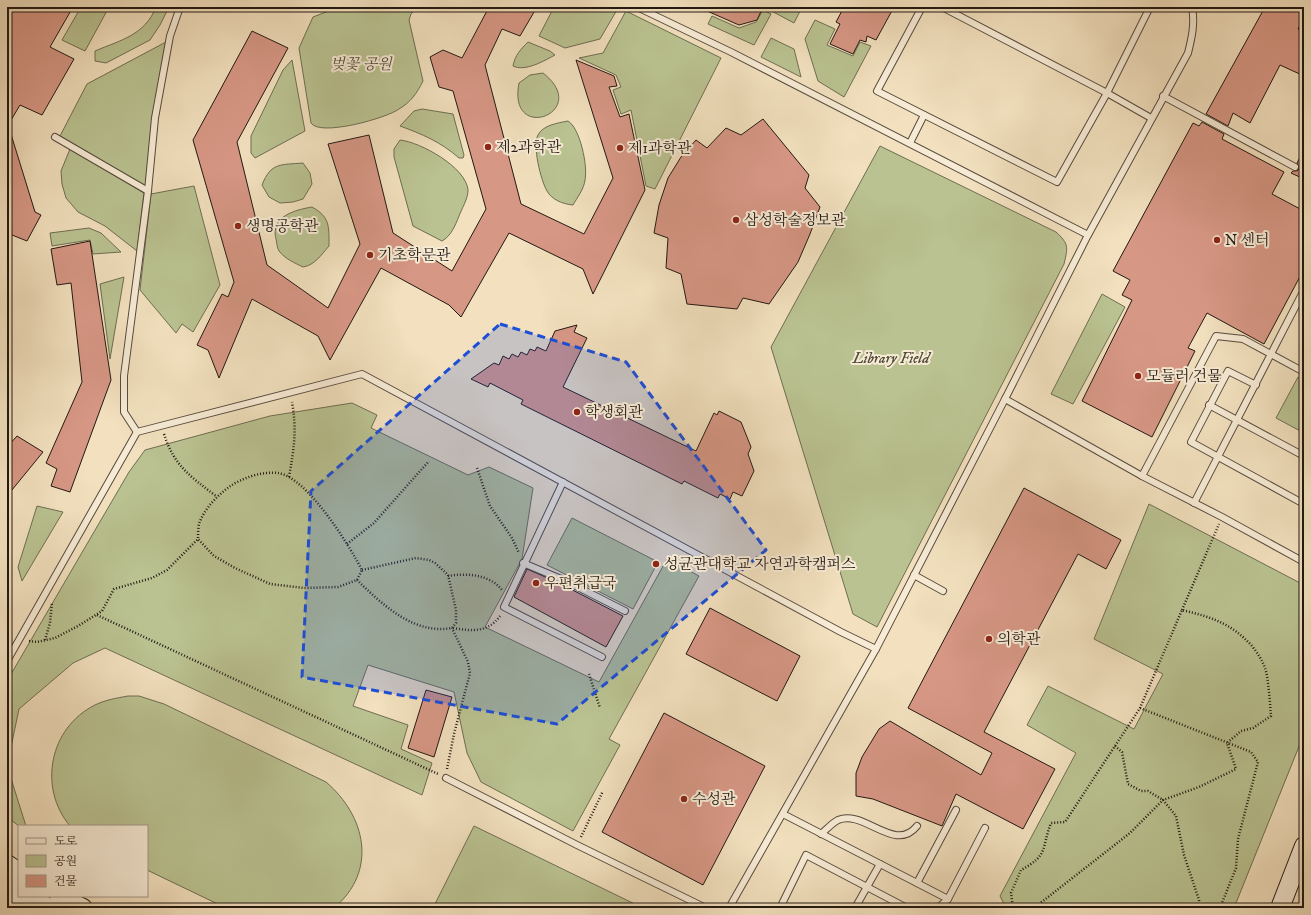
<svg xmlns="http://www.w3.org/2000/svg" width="1311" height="915" font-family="'IM FELL DW Pica','Noto Serif KR',serif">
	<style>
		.green { fill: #bac291; stroke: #6e6d52 }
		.building { fill: #d79785; stroke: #221812 }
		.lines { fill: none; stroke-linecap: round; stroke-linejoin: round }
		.lane-casing { stroke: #564a3d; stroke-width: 8 }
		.secondary-casing { stroke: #221812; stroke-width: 20 }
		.path { stroke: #221812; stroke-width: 2.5; stroke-dasharray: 1 2; stroke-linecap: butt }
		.lane { stroke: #f7ebd5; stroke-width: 6 }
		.secondary { stroke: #f7ebd5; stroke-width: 18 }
		.marked { fill: #1d4ed8; fill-opacity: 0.2; stroke: #1d4ed8; stroke-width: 3; stroke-dasharray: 8 5; stroke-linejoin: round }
		.poi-dot { fill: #8f2418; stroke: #f7ebd5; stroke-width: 1.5 }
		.labels { text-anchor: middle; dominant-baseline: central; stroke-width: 4; stroke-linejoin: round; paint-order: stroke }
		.park-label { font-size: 15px; font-style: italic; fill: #504b38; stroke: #f7ebd5 }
		.poi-label { font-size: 15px; fill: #221812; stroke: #f7ebd5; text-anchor: start }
	</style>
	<rect width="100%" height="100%" fill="#f2e0be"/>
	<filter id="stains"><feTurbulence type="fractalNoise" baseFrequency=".005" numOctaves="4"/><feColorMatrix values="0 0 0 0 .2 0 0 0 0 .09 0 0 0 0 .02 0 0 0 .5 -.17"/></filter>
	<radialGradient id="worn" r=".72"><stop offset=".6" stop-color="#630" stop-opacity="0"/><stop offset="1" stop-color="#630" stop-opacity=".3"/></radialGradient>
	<g class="green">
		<polygon points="81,7 109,7 85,51 62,40"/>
		<path d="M156,7H169L160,25L150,40L106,63L95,61V51C121,40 145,35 156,7Z"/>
		<path d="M339,7H417L411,14L409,20L423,81C417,93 411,102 399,109C387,118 320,137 311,123L299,48L313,17Z"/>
		<polygon points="554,7 616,7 618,8 600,39 565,48 539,36"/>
		<polygon points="764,7 802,7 794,23"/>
		<polygon points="763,10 771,14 754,45 708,24 712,16 739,28 756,22"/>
		<polygon points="626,11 721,58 655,189 646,186 631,110 621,114 613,90 621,87 616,75 579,58 603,53"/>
		<polygon points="815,20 835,29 827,45 853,56 860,42 871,46 844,97 818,81 805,39"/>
		<polygon points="771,38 794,49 801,77 761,57"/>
		<polygon points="166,42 145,187 60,136 87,84"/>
		<path d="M528,42L550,51L555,55C544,61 525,72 513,66C515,55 521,49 528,42Z"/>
		<polygon points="292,60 305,131 255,158 251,153 251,136 283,70"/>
		<path d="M543,73C593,112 507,145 519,83L530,75Z"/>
		<path d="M422,109L453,114L464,155L463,158H459C441,142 422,134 400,126L414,111Z"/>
		<path d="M568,121C580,128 588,166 585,180C584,189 577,198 573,205C563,204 552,200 547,191C541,181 532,145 538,135C543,125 558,123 568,121Z"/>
		<path d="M400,140C420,142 466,167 468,190C468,199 462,208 459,216C455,226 451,236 442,241L413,226L394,157V149Z"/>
		<path d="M880,146L1056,232C1069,244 1068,247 1064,264L877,627L853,614L771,347Z"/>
		<polygon points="70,149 144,193 137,251 105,226 78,212 66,198 62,184 61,171"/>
		<path d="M303,163L310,173L312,184L303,199L293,202L280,203L269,197L262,185C271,162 281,165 303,163Z"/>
		<polygon points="194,186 220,285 193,332 182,324 176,333 140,290 151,194"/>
		<path d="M312,207C330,217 329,226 329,246C321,255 315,265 303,267C295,263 285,259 279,251C277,248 277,243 276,239C270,217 294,210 312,207Z"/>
		<polygon points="89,228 101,233 121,252 93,254 90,240 52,246 50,233"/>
		<polygon points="124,277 110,359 100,284"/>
		<polygon points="1102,294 1125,307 1073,404 1051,394"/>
		<polygon points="1298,377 1304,380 1304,433 1276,418"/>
		<polygon points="352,403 377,415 371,428 468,475 489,467 533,488 522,559 485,627 599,682 667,559 699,576 609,739 620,745 573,831 481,782 467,753 454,692 368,665 353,706 408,725 401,749 432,763 422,795 105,648 73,663 19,709 7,766 26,826 19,826 7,817 7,681 129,472 145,450 270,416"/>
		<polygon points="1149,504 1304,585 1304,734 1234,908 1006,908 1000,896 1076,753 1027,725 1048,686 1134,729 1163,674 1094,639"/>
		<polygon points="37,506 63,512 22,581 18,567"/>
		<polygon points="572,518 658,562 633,609 547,565"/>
		<path d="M128,696H139L164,704L326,782C366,816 378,871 334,908H226L147,870V826H70C38,788 49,728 95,705C105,700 117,698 128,696Z"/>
		<polygon points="474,826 643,908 433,908"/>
	</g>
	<g class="building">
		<polygon points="14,7 33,7 40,10 42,7 73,7 50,47 74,59 42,115 20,105 7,127 7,18"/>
		<polygon points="489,7 537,7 520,36 502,29 485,65 521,204 584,234 613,178 576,60 614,76 617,86 609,87 620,117 629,114 645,190 593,294 583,269 509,233 461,317 449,305 381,268 330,360 318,336 252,299 219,378 208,350 197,345 222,294 228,297 234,282 193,140 252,31 288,48 237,142 267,265 328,308 360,244 328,144 369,135 393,233 452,271 486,209 453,91 439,87 430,57 443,50 462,58"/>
		<polygon points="698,7 763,7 757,20 739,25"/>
		<polygon points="844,7 894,7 876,40 867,36 866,42 860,40 853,54 830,44 840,24 836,22"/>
		<polygon points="1265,7 1304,7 1304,18 1298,29 1304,32 1304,76 1280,65 1250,123 1233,113 1228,126 1206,114"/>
		<polygon points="763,119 809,175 805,188 820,207 810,234 798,262 769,304 743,298 737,309 687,304 681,274 666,268 668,238 654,233 659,205 668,178 681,157 696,140 707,148 726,128 741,135"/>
		<polygon points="1202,122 1224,134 1222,139 1284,172 1272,194 1304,211 1304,269 1264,344 1207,313 1188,348 1195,351 1152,437 1082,401 1132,300 1122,295 1130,280 1113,271 1193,123 1199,126"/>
		<polygon points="7,131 10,131 35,212 41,215 27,241 7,233"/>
		<polygon points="1304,150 1304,179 1291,173 1293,171 1297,171 1299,169 1297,163"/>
		<polygon points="90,241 111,380 70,492 51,486 57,469 46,463 82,382 71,283 57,285 51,249"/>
		<polygon points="577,325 574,332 587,338 563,387 696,451 714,413 717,415 719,411 741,422 751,447 748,454 754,471 742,496 733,492 730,499 720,494 718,498 684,481 682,484 521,404 523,400 490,383 488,387 471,379 494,363 499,365 503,356 509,359 512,354 518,357 521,352 527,355 530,349 535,351 537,347 546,351 555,331"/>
		<polygon points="17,436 43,452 7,496 7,447"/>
		<polygon points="1024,488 1121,540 1106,569 1078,554 984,732 1055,769 1023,829 956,794 942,826 873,799 856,796 856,773 862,757 879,729 890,721 981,775 992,753 908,708"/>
		<polygon points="527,569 559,583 623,616 606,647 514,597"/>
		<polygon points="710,608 800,656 777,701 686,654"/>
		<polygon points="426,690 452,697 434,757 408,748"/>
		<polygon points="664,713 765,766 703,885 602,832"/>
	</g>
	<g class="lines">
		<g class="lane-casing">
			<g id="lane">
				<polyline points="637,7 731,52 1088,235"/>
				<polyline points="922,7 877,91 1057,182 1107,93 1148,11 1147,7"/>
				<polyline points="942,7 1107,93 1151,118"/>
				<path d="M1192,7C1195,23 1192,37 1188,53L1088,235L1005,399L1142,476L1222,517L1304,562"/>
				<polyline points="1163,96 1295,167"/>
				<polyline points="55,137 148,191"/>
				<polyline points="910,143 924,115"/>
				<polyline points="1256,385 1228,371 1191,442 1304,504"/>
				<polyline points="1209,405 1304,456"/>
				<polyline points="137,432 124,412 124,376 148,191 155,118 170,36 180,7"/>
				<polyline points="1142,476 1216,336 1243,339 1304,372"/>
				<polyline points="563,482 504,607 602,657"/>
				<polyline points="1194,503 1304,290"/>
				<polyline points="523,563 566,581 625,611"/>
				<polyline points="914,575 943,591"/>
				<polyline points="7,661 137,432 362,374 841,632 876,649 1005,399"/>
				<polyline points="446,778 577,845 706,908"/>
				<polyline points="783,814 917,883 956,810"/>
				<path d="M821,834C826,830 832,823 838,820C864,809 895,854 917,826"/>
				<polyline points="917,883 948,899 985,828"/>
				<polyline points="729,908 876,649"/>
				<polyline points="780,908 806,855 907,908"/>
				<polyline points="855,908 880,864"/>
				<polyline points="938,908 948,899"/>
			</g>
		</g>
		<g class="secondary-casing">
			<g id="secondary">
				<polyline points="7,864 19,872"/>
				<polyline points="7,882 19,890"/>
				<polyline points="29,896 49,908"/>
				<polyline points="59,896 83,908"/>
				<polyline points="7,901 19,908"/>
				<polyline points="1280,908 1304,846"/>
			</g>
		</g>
		<g class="path">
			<path d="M164,434C174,466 191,477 216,496"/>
			<polyline points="477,468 490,506 512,538 519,553"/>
			<path d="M289,477C294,449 297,430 292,402"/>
			<polyline points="347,544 374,523 429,461"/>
			<path d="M448,576C467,573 489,574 502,590"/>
			<path d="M357,580C383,605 414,635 452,628L456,623V610L448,575L435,563L429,560L416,558L362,570"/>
			<polyline points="1182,610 1219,524"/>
			<polyline points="97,615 438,774"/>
			<path d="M453,628C471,631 488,633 500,616"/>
			<polyline points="45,640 50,623 52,602"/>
			<path d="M29,641L37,642L55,638L78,626L102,611L114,589L152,578L167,570L198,539L214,556L235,568L270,584L304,588L338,587L357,580L362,570C349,545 307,477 278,473C262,471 242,478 229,487C217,496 204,509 199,524C198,529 198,535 198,539"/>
			<polyline points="589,674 600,708"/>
			<polyline points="1140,708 1251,752 1258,762 1238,839 1236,868 1220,908"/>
			<polyline points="1115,746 1122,752 1128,784 1141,791 1148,791 1163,800 1176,816 1184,855 1199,900 1200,908"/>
			<polyline points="447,769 454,734 470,673 468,662 452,628"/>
			<polyline points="581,837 603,791"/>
			<path d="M1013,908L1011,893L1021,870C1049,855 1041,849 1051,823L1065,822L1140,708L1182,610C1211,617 1231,623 1252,646C1259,655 1265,664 1267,676C1269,689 1270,703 1271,716L1253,728L1241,731L1227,743L1236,769L1199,787L1163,800L1130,833L1034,908"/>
		</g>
		<use href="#lane" class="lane"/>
		<use href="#secondary" class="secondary"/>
	</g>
	<path class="marked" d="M500,324L626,362L766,550L557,724L302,677L311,491Z"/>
	<g class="poi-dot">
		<circle cx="488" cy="147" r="4"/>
		<circle cx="620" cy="148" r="4"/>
		<circle cx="736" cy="220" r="4"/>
		<circle cx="238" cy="226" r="4"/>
		<circle cx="1217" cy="240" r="4"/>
		<circle cx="370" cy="255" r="4"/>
		<circle cx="1138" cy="376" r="4"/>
		<circle cx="577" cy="412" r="4"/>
		<circle cx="656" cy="564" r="4"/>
		<circle cx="536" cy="583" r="4"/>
		<circle cx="989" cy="639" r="4"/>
		<circle cx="684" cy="799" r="4"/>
	</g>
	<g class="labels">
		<g class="park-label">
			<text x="361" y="64">벚꽃 공원</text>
			<text x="891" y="358">Library Field</text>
		</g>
		<g class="poi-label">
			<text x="496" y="147">제2과학관</text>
			<text x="628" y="148">제1과학관</text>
			<text x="744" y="220">삼성학술정보관</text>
			<text x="246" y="226">생명공학관</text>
			<text x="1225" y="240">N 센터</text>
			<text x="378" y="255">기초학문관</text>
			<text x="1146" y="376">모듈러 건물</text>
			<text x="585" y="412">학생회관</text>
			<text x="664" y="564">성균관대학교 자연과학캠퍼스</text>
			<text x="544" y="583">우편취급국</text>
			<text x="997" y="639">의학관</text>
			<text x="692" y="799">수성관</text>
		</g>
	</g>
	<rect width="1311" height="915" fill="none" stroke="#f2e0be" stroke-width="24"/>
	<rect x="8" y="8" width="1295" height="899" fill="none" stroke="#221812" stroke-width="2"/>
	<rect x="12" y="12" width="1287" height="891" fill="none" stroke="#221812"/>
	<rect x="18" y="825" width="130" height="72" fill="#f7ebd5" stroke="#a29787"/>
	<rect x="26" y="838" width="20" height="6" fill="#f7ebd5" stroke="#a29787"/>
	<text x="54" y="845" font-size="12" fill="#221812">도로</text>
	<rect x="26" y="855" width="20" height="12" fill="#bac291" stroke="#a29787"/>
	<text x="54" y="865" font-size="12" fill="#221812">공원</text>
	<rect x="26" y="875" width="20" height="12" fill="#d79785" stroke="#a29787"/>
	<text x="54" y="885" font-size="12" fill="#221812">건물</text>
	<rect width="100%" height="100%" filter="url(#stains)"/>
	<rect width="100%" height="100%" fill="url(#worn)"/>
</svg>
